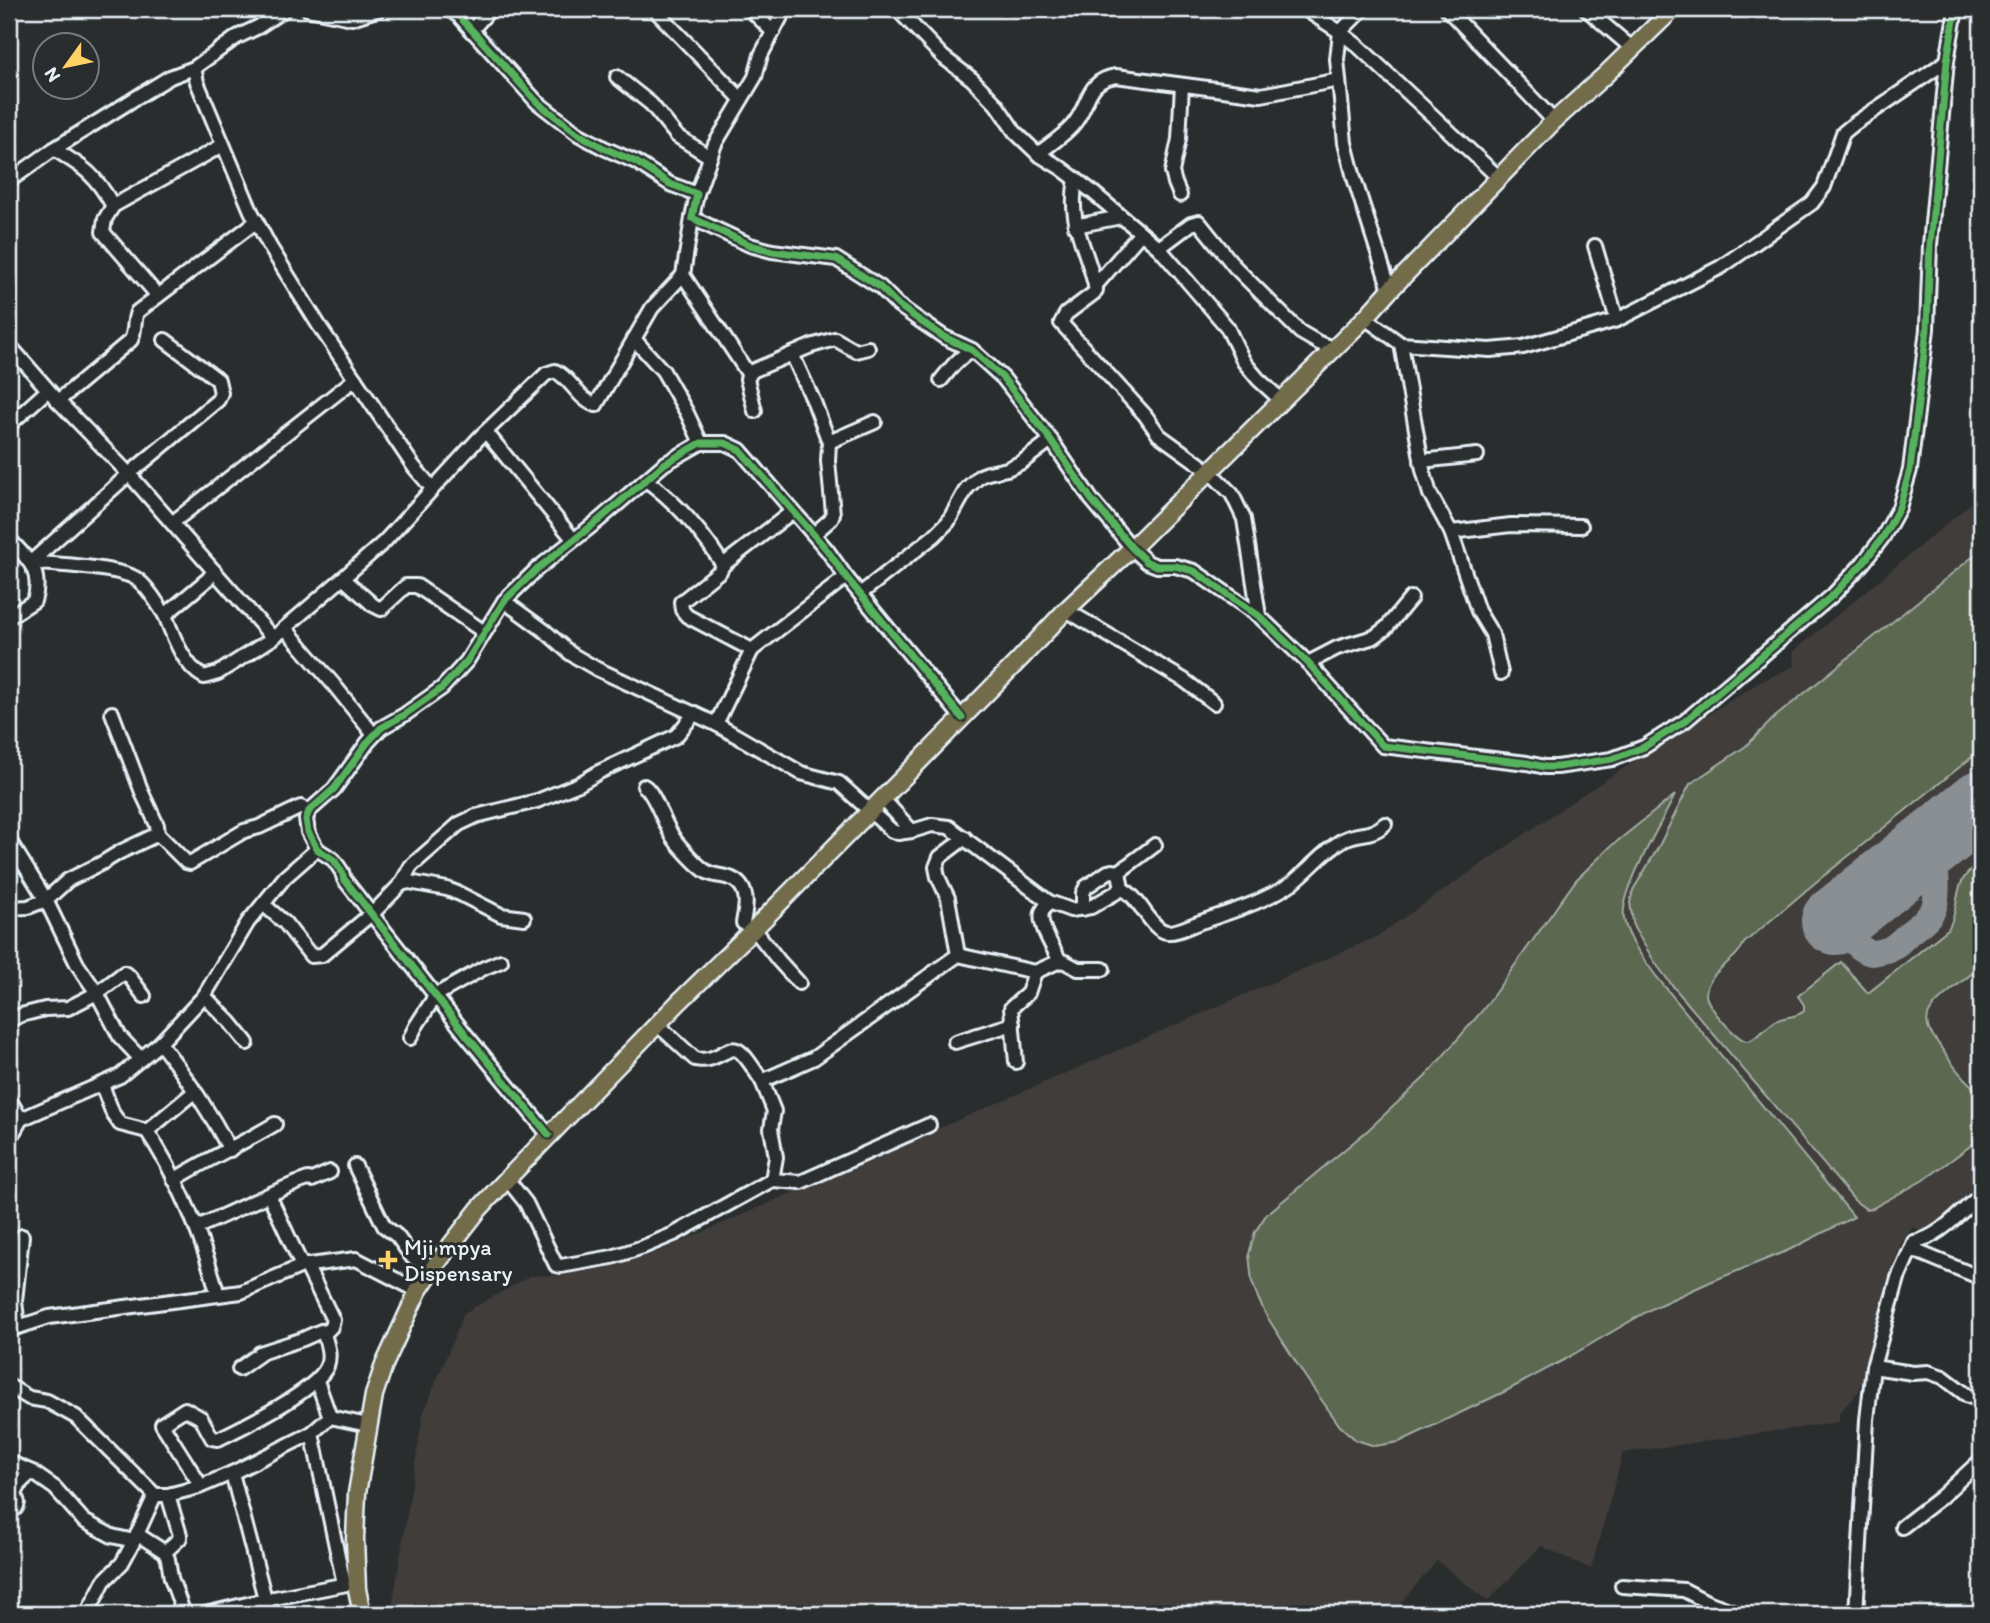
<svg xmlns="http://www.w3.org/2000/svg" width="1990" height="1623" font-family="Itim,sans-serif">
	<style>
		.built { fill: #3f3c3b }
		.green { fill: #5c6850; stroke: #a2aca4; stroke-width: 2 }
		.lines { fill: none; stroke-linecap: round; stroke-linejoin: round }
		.taxiway { stroke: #898f93; stroke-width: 26 }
		.runway { stroke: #898f93; stroke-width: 68 }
		.minor-casing { stroke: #e8f1f8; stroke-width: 18 }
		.major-casing { stroke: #e8f1f8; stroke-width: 21 }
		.minor { stroke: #2a2d2e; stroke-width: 12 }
		.major { stroke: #736c4b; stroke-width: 16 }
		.cycleway-casing { stroke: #2a2d2e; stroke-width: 11 }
		.cycleway { stroke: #56b35d; stroke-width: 7 }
		.poi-dot { fill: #ffd166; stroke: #2a2d2e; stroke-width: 2.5 }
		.labels { text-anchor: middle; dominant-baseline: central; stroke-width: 6; stroke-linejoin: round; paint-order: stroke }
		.poi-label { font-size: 23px; fill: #e8f1f8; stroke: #2a2d2e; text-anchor: start }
	</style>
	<rect width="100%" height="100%" fill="#2a2d2e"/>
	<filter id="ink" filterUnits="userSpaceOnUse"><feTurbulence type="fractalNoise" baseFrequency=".0143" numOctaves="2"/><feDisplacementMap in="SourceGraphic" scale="14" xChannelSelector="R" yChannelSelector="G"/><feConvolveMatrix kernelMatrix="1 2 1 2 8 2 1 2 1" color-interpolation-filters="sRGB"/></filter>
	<g filter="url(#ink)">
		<polygon class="built" points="1981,495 1981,1189 1925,1234 1913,1227 1902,1242 1890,1274 1871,1348 1859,1391 1839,1413 1839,1422 1623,1453 1591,1569 1541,1546 1488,1601 1437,1561 1391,1614 391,1614 423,1414 464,1313 530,1276 561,1275 648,1256 1376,937 1580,796 1758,683 1794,666 1793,652"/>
		<g class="green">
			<path d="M1981,550V750L1816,882L1744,943C1736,963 1707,970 1706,994C1705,1004 1738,1042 1748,1041C1757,1039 1766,1027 1774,1022C1784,1015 1795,1019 1804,1011V1005L1798,996L1841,962L1868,993L1948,929C1959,913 1954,888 1967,874C1971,869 1977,866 1981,862V966C1968,978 1936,999 1929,1013C1926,1019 1927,1024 1929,1030C1944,1051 1959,1078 1981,1093V1138L1927,1178L1873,1208L1866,1209L1855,1201L1672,985L1656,964L1634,928L1630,903L1633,890L1658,848L1690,784L1746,746L1775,717Z"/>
			<path d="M1675,795C1662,822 1619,892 1624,919C1628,940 1644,959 1656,976L1854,1217L1789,1250L1710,1282L1653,1308L1562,1361L1506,1391L1399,1442L1375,1446L1356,1440L1340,1426L1306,1378L1266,1315L1258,1298L1252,1282L1249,1254L1255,1232L1266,1215L1368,1130L1425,1077L1482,1011L1576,880L1610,847Z"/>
		</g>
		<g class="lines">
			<path class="taxiway" d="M1889,878C1872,883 1863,876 1849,888C1828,904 1848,947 1871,953C1875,953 1883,951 1887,950C1894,948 1902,940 1908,934C1916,927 1931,918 1934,907C1940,891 1934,860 1933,843"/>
			<polyline class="runway" points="1835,921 1981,804"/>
			<g class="minor-casing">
				<g id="minor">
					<polyline points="308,9 352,18 380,9"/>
					<polyline points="449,9 459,16 537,102 578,134 604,148 636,162 670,184 697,194 692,218 750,245 772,251 836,259 880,287 898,305 919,320 944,337 972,350 1003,378 1051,440 1091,499 1132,548 1147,562 1157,566 1175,566 1194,571 1259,616 1308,663 1383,746 1527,763 1545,767 1557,767 1612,759 1644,747 1685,721 1833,595 1863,563 1883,537 1899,508 1910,470 1927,329 1930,245 1947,61 1956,9"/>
					<polyline points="654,9 741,99"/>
					<polyline points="750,9 773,32"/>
					<polyline points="897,9 943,57 972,79 996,104 1015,132 1038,154 1061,168 1090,190 1159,248 1227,327 1244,362 1258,379 1281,400"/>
					<polyline points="1305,9 1340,32 1358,46 1498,177"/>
					<polyline points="1363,9 1340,32 1337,59 1342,111 1345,143 1354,178 1390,290"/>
					<polyline points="1447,9 1554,121"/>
					<polyline points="1586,9 1633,49"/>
					<polyline points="471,31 490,9"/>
					<polyline points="194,68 197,82 251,211 270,247 320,327 414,467 432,488"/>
					<polyline points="617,77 651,104 677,136 710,157"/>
					<path d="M54,149C85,168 95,174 113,206L223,145"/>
					<path d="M1038,154C1049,145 1062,137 1072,126C1091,105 1084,81 1116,76L1261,95L1339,80"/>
					<path d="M1076,179C1067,226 1088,248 1096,290L1094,293L1066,314L1061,323L1145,415L1159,435L1209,471L1232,494L1244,519L1259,616"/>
					<polyline points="9,181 54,149 142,94 170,77 194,68 237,37 258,27 285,9"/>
					<polyline points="697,194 715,144 755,77 761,55 785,9"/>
					<polyline points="1180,195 1175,183 1172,172 1179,139 1182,85"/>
					<polyline points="113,206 105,219 103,232 158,296"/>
					<polyline points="1075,226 1121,217"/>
					<polyline points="1595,246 1617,320"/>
					<polyline points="1159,248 1191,224 1199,222 1235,267 1300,332 1319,343 1333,348"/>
					<polyline points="683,275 749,375"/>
					<polyline points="1095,286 1141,233"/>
					<polyline points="1365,318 1401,344 1490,350 1523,347 1617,320 1721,267 1812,203 1824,187 1843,133 1854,124 1947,61"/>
					<polyline points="634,339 663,371 687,413 701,443"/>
					<polyline points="1401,344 1423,470 1430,494 1451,532"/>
					<polyline points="9,345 58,401 129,474 214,571"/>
					<polyline points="792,354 814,402 829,442 828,461 833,514 831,519 814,534"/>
					<path d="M941,380C950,369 959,357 972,350"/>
					<path d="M58,401L131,340C136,330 133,322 137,312L257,221"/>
					<polyline points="755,411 747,379 752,371 811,346 835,339 856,351 868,348"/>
					<polyline points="9,425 48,390"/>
					<polyline points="486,432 573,539"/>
					<polyline points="829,442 875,422"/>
					<polyline points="1421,461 1477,455"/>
					<path d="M646,480C676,502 703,533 723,565L720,571L681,602L682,610L687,616L752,650L716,724"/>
					<polyline points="172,523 355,379"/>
					<path d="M9,539C28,559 43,571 34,601L9,617"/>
					<polyline points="31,562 129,474 218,400 221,393 218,380 165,340"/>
					<path d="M31,562C55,565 122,567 138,580C150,589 157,604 165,615L208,579L214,571L273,638"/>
					<polyline points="723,565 793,511"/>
					<polyline points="343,578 373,605 381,609 406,586 417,586 484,632"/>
					<polyline points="860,594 934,536 948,522 967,488 980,476 988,473 1007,469 1022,462 1051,440"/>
					<polyline points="504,601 545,631 571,654 597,669 716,724 801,773 839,783 892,831 898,833 912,831"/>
					<polyline points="1066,610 1184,680 1214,703"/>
					<path d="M165,615C173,636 184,667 204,677L218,673L273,638L343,578L384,542L479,438L546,374L555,371C571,378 579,401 596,405L652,308L683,275L692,218"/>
					<polyline points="285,628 334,685 374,735"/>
					<polyline points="752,650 846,577"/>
					<polyline points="1308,663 1337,648 1374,637 1386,628 1411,598"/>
					<polyline points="1501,673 1492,634 1478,611 1451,532 1511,525 1581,526"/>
					<path d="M644,786C656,793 666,833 679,845C687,854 697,866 707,872C718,878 732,874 741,886C749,897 745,911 743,923"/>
					<path d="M882,798L912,831L932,825L949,827L1049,902L1071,910L1091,907L1122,889C1140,896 1150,930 1167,932C1177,933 1189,926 1198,923C1229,912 1265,902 1292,883C1309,870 1323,852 1341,841C1356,831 1370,838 1385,824"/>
					<polyline points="158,834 186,862 190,863 244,831 259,827 301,807 309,811"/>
					<polyline points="9,840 46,900 77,964 97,993 124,973 129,976 144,996"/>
					<polyline points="401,884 409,882 447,889 460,894 501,915 524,918"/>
					<polyline points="1122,889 1119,872 1155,845"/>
					<path d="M1049,902C1048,903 1042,911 1042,912C1038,925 1054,949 1060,961"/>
					<polyline points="263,904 285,877 317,849"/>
					<polyline points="9,908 28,907 46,900 68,880 102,863 120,852 158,834 157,825 143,795 112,713"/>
					<polyline points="1083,909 1083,893 1086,887 1108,872 1112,871 1119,872"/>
					<polyline points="754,929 779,961 799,983"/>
					<polyline points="958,955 1035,972 1060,961 1065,962 1078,969 1103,969"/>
					<polyline points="204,996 230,1022 247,1043"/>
					<polyline points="9,1021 21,1015 45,1009 68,1008 97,993 120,1037 141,1059"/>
					<path d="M657,1024L695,1059C715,1064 728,1045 737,1050C745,1053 757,1074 762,1081L814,1058L958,955L948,898L938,877L936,867L940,857L965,838"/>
					<polyline points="410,1038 416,1026 436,995 484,968 501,961"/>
					<polyline points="955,1042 1013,1024"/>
					<path d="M160,1043C186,1076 210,1112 230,1150"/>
					<polyline points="1016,1062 1011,1008 1028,993 1035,972"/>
					<polyline points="762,1081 774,1111 771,1129 776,1157 772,1180"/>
					<path d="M102,1085L113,1114L120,1124L147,1131C180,1181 202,1237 218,1295"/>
					<polyline points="9,1099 21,1119"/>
					<polyline points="147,1131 194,1092"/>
					<polyline points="549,1135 467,1036 344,879 342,872 334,860 317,849 308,832 306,819 309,811 334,789 368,742 381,728 404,715 442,688 467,661 504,601 537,569 599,520 664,464 701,443 725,443 740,450 827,550 846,577 962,718"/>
					<polyline points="9,1140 21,1119 120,1076 160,1043 204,996 248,922 263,904 285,923 311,956 322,955 376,910 401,884 411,866 459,824 476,816 537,801 579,784 599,772 676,736 695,713"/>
					<polyline points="355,1166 384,1226 397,1236 412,1257 434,1267"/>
					<polyline points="507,1179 526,1203 556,1265 561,1266 612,1257 643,1247 674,1234 772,1180 801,1182 929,1125"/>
					<path d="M174,1180C207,1159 242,1144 275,1124"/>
					<polyline points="269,1195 302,1266"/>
					<path d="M197,1227C234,1212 270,1192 308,1179L312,1180L330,1172"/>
					<polyline points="1911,1249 1981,1278"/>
					<polyline points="306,1265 333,1320 331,1327 324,1334"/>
					<polyline points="18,1327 15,1301 22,1236"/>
					<polyline points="9,1330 49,1317 241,1292 302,1266 356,1259 418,1291"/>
					<polyline points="1873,1367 1913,1373 1928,1372 1943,1377 1968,1396 1981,1400"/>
					<polyline points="317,1381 330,1417"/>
					<polyline points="9,1386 29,1398 47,1401 76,1417 155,1495 168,1495 199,1487 232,1473 312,1433 330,1417 368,1425"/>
					<polyline points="312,1433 344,1584"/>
					<polyline points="9,1462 32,1472 55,1488 84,1521 112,1536 134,1541"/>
					<polyline points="232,1473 269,1614"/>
					<path d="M201,1486L162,1424L185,1409L201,1418L212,1438L218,1439C243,1427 318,1390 327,1366C331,1355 327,1344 324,1334L321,1331L303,1339L260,1353V1354L239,1369"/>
					<polyline points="9,1512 16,1508 18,1503 15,1494 21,1482 32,1472"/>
					<polyline points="1902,1527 1941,1497 1981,1460"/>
					<polyline points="137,1534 165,1552 168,1559 171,1578 184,1614"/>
					<polyline points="165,1552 180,1538 180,1535 168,1495"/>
					<polyline points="1622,1586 1684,1590 1707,1602 1740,1614"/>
					<polyline points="87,1614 104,1581 122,1563 134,1541 155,1495"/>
					<polyline points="205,1614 264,1600 357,1582"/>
					<path d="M1856,1614L1867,1420L1873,1367L1898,1278L1914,1242C1939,1238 1962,1210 1981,1195"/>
				</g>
			</g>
			<g class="major-casing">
				<polyline id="major" points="362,1614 357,1589 355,1539 357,1493 374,1395 384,1365 418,1291 434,1267 479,1209 507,1179 679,1002 754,929 1020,659 1066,610 1132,548 1365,318 1390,290 1554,121 1605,75 1673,9"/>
			</g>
			<use href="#minor" class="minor"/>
			<use href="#major" class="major"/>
			<g class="cycleway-casing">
				<g id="cycleway">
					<polyline points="449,9 459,16 537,102 578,134 604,148 636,162 670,184 697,194 692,218 750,245 772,251 836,259 880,287 898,305 919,320 944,337 972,350 1003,378 1051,440 1091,499 1132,548 1147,562 1157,566 1175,566 1194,571 1259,616 1308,663 1383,746 1527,763 1545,767 1557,767 1612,759 1644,747 1685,721 1833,595 1863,563 1883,537 1899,508 1910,470 1927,329 1930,245 1947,61 1956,9"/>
					<polyline points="549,1135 467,1036 344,879 342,872 334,860 317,849 308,832 306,819 309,811 334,789 368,742 381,728 404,715 442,688 467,661 504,601 537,569 599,520 664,464 701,443 725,443 740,450 827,550 846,577 962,718"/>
				</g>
			</g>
			<use href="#cycleway" class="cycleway"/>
		</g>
	</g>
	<path class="poi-dot" d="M384.5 1249.5h7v7h7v7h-7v7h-7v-7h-7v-7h7z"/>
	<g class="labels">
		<g class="poi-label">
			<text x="404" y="1247">Mji mpya<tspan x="404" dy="26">Dispensary</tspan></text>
		</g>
	</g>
	<rect width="1990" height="1623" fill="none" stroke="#2a2d2e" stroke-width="35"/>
	<rect x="18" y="18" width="1955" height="1588" fill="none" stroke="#e8f1f8" stroke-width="2.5" filter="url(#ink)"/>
	<g transform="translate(66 66) rotate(237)"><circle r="33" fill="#2a2d2e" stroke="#767b7f" stroke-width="2"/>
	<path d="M0-5L12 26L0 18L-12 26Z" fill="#ffd166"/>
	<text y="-10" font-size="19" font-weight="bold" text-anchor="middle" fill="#e8f1f8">N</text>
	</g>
</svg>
